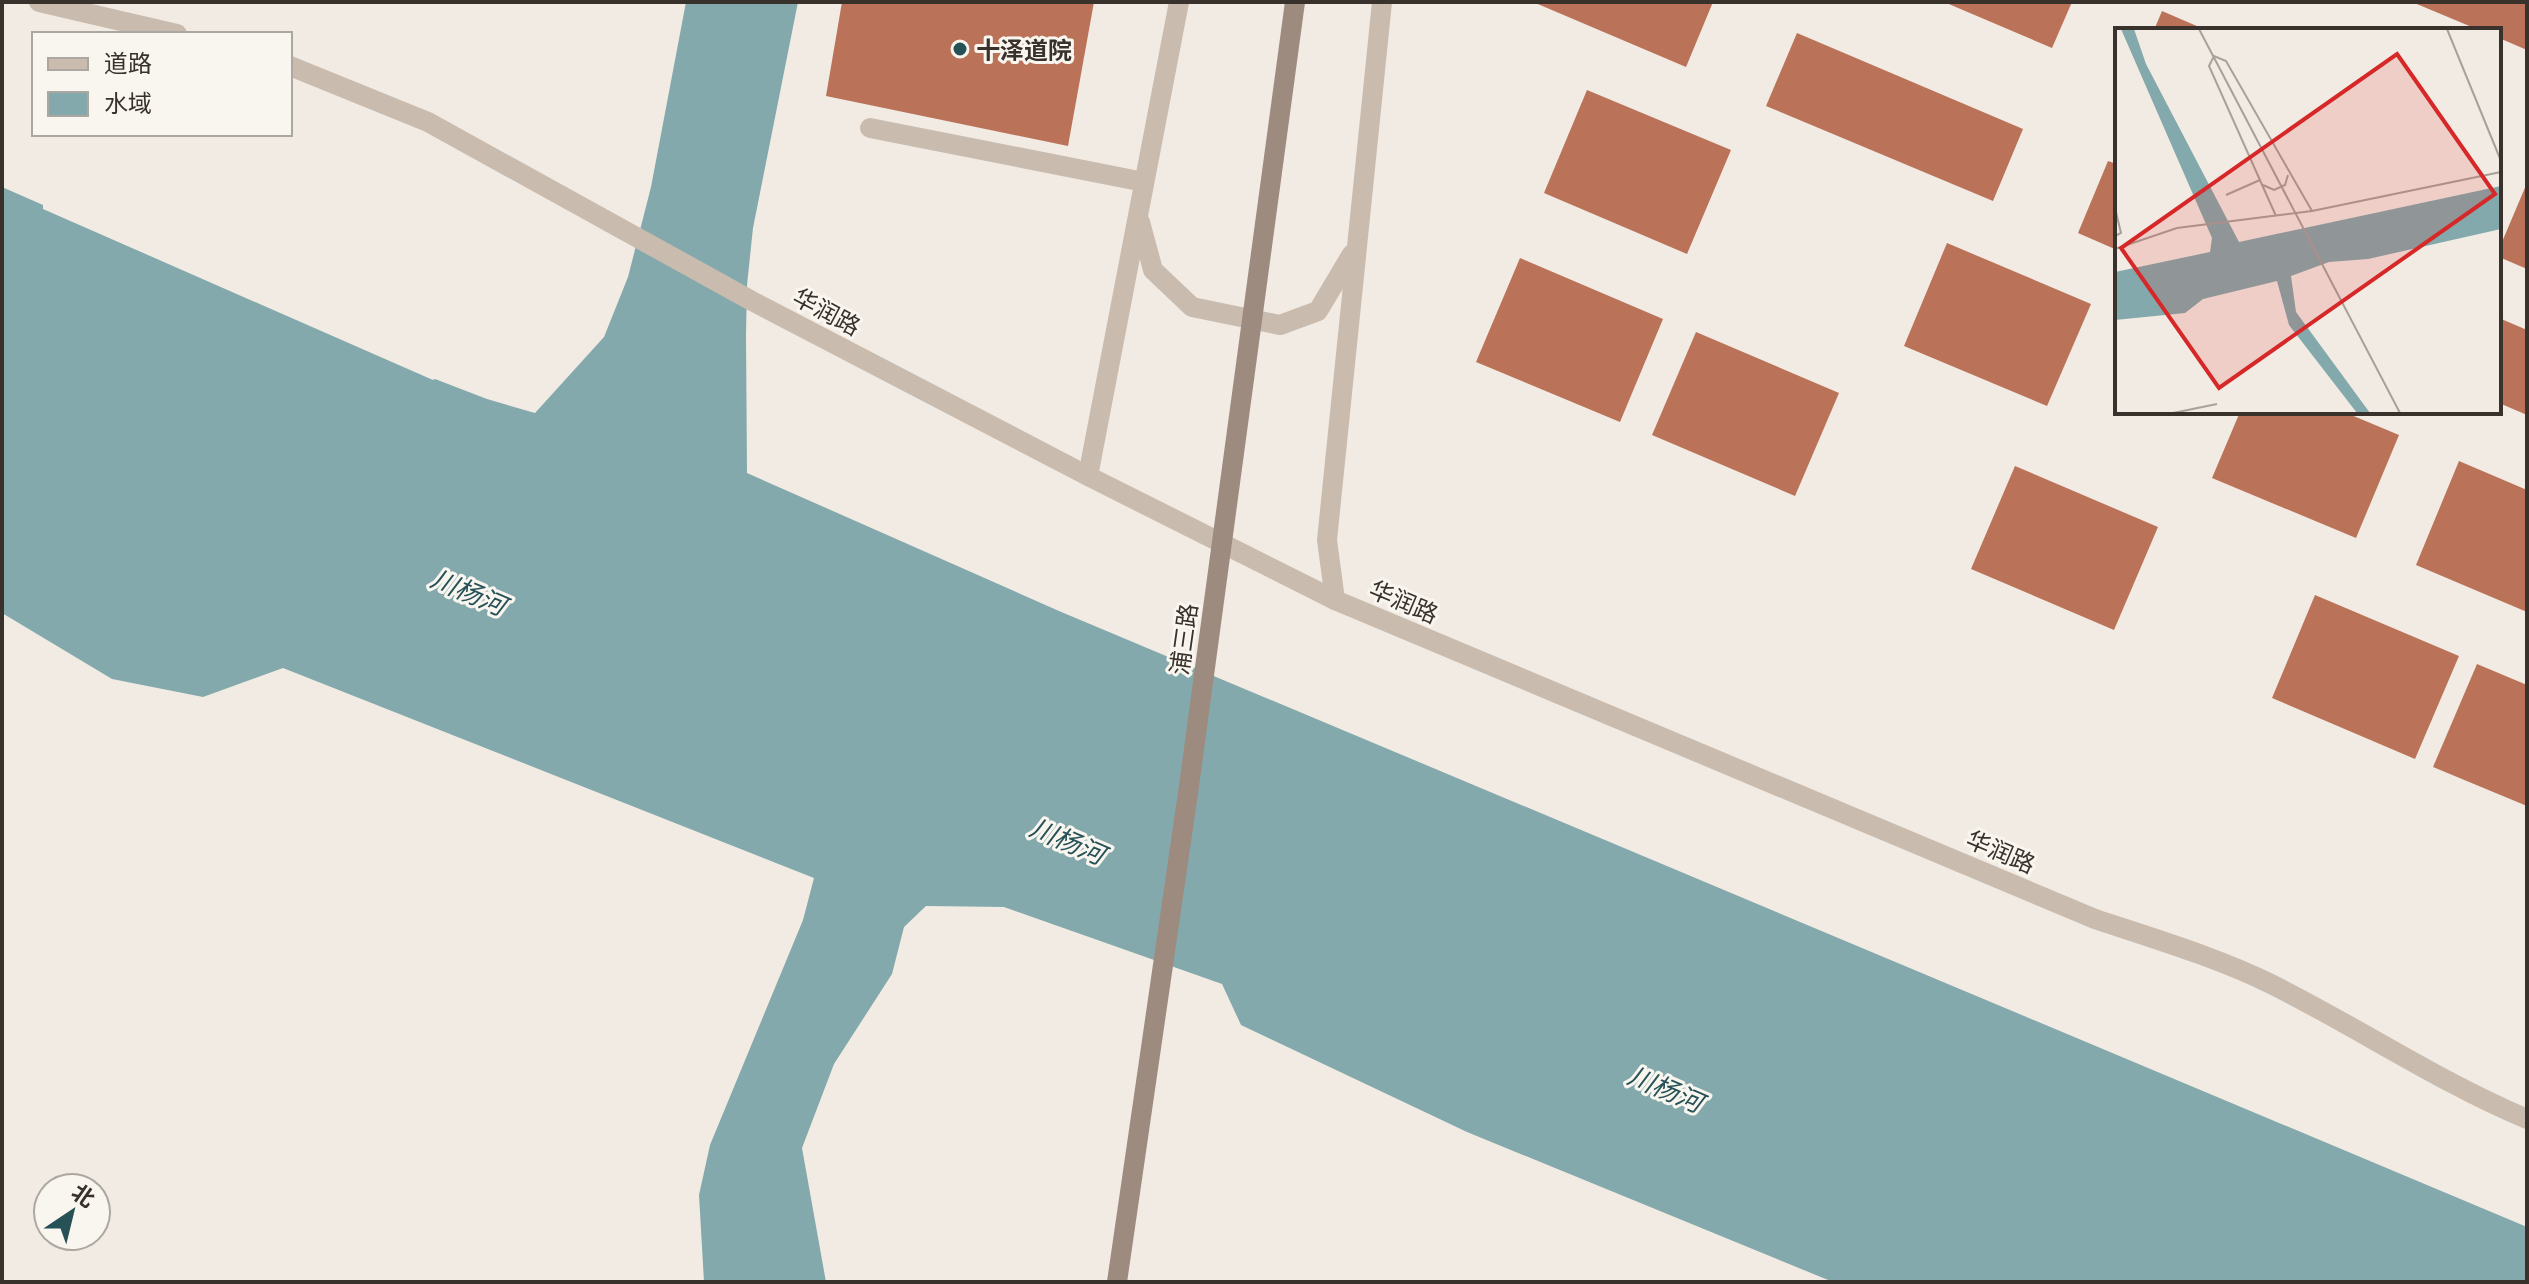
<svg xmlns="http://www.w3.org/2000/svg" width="2529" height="1284" font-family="'Exo 2','Noto Sans SC',sans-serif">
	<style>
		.water { fill: #84a9ac }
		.building { fill: #ba7258 }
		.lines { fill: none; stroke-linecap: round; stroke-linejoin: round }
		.service { stroke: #c9bcaf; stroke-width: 20 }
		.minor { stroke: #c9bcaf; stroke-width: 20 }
		.secondary-bridge { stroke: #9d8b80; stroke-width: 20 }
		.poi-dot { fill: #265257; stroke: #f9f5ef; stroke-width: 3 }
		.labels { text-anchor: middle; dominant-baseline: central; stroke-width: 6; stroke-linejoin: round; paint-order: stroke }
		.poi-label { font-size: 24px; font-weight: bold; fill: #39312c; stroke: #f9f5ef; text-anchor: start }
		.street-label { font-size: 24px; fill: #39312c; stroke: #f9f5ef }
		.water-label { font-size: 26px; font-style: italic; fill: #265257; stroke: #f9f5ef }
		.inset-road { fill: none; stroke: #a8a19a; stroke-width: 2 }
		.view { fill: #d62828; fill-opacity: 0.15; stroke: #d62828; stroke-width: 4 }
		.inset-edge { fill: none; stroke: #39312c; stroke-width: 4 }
	</style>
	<rect width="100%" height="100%" fill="#f2ebe3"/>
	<polygon class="water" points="686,2 798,2 753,228 747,285 746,335 747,473 1059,611 2527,1227 2527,1282 1833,1282 1467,1132 1241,1025 1222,984 1004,907 926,906 904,927 892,974 834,1064 802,1148 826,1282 704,1282 699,1195 710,1145 803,920 814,878 283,668 203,697 112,679 2,613 2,187 43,205 43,209 433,380 435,379 487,399 535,413 604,337 628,277 651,187"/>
	<g class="building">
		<polygon points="842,2 1094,2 1068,146 826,96"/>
		<polygon points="1533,2 1713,2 1686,67"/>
		<polygon points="1944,2 2072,2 2052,48"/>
		<polygon points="2412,2 2527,2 2527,50 2499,38 2499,30 2479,30"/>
		<polygon points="2162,11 2206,30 2154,30"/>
		<polygon points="1797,33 2023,129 1993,201 1766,106"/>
		<polygon points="1587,90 1731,150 1687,254 1544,193"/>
		<polygon points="2108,161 2117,164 2117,250 2078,233"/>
		<polygon points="2527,183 2527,269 2499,257 2499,249"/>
		<polygon points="1947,243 2091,304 2047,406 1904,346"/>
		<polygon points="1520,258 1663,319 1620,422 1476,362"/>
		<polygon points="2499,318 2527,330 2527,415 2499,403"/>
		<polygon points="1696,332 1839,393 1795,496 1652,435"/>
		<polygon points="2240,412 2344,412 2399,435 2356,538 2212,478"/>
		<polygon points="2459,461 2527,490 2527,612 2416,565"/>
		<polygon points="2015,466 2158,527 2114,630 1971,569"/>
		<polygon points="2315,595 2459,656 2415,759 2272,698"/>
		<polygon points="2477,664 2527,685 2527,806 2433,767"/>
	</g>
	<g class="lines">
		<polyline class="service" points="870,128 1144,182"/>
		<g class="minor">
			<polyline points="39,2 177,34"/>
			<path d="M290,66L428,122L752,301L1088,476L1335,600L2095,919C2155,939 2216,957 2273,985C2359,1028 2439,1082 2527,1119"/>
			<polyline points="1140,222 1153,270 1192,307 1280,325 1318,311 1352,254"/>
			<polyline points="1088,476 1179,2"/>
			<polyline points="1335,600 1327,540 1382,2"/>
		</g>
		<polyline class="secondary-bridge" points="1117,1282 1189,786 1295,2"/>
	</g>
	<circle class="poi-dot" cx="960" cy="49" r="8"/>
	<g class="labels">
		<g class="poi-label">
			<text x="976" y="49">十泽道院</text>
		</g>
		<g class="street-label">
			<text transform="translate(827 311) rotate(28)">华润路</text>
			<text transform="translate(1404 601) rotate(23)">华润路</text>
			<text transform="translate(1183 639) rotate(-82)">浦三路</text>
			<text transform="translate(2001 851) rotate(23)">华润路</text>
		</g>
		<g class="water-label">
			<text transform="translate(469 591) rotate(23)">川杨河</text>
			<text transform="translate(1068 840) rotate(23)">川杨河</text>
			<text transform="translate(1666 1088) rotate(23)">川杨河</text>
		</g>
	</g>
	<g transform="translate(2115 28)">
		<rect width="386" height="386" fill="#f2ebe3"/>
		<path d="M6,1H19L31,36L124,214L386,158V201L253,231L214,234L176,248L181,284L255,385H242L174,297L162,253L88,271L70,285L0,292V244L95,224L97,210Z" fill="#84a9ac"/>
		<path class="inset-road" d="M84,1L285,385M332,1L386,133M148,157L159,162L170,157L173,147M111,167L145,152M0,180L6,205L0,208M161,188L94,38L99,28L111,33L197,183M0,221L62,200L197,183L386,144M58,385L102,376"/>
		<path class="view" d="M282,26L380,166L104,360L6,220Z"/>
		<rect width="386" height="386" class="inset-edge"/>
	</g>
	<rect width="2529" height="1284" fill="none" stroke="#39312c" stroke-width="8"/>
	<rect x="32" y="32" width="260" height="104" fill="#f9f5ef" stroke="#aca7a1" stroke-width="2"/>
	<rect x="48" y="58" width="40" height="12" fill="#c9bcaf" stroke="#aca7a1" stroke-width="2"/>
	<text x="104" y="72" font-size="24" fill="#39312c">道路</text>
	<rect x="48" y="92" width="40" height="24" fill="#84a9ac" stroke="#aca7a1" stroke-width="2"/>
	<text x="104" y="112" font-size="24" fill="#39312c">水域</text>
	<g transform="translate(72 1212) rotate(35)"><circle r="38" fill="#f9f5ef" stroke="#aca7a1" stroke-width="2"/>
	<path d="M0-6L14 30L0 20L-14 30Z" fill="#265257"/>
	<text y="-12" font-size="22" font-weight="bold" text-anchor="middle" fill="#39312c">北</text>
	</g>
</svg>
